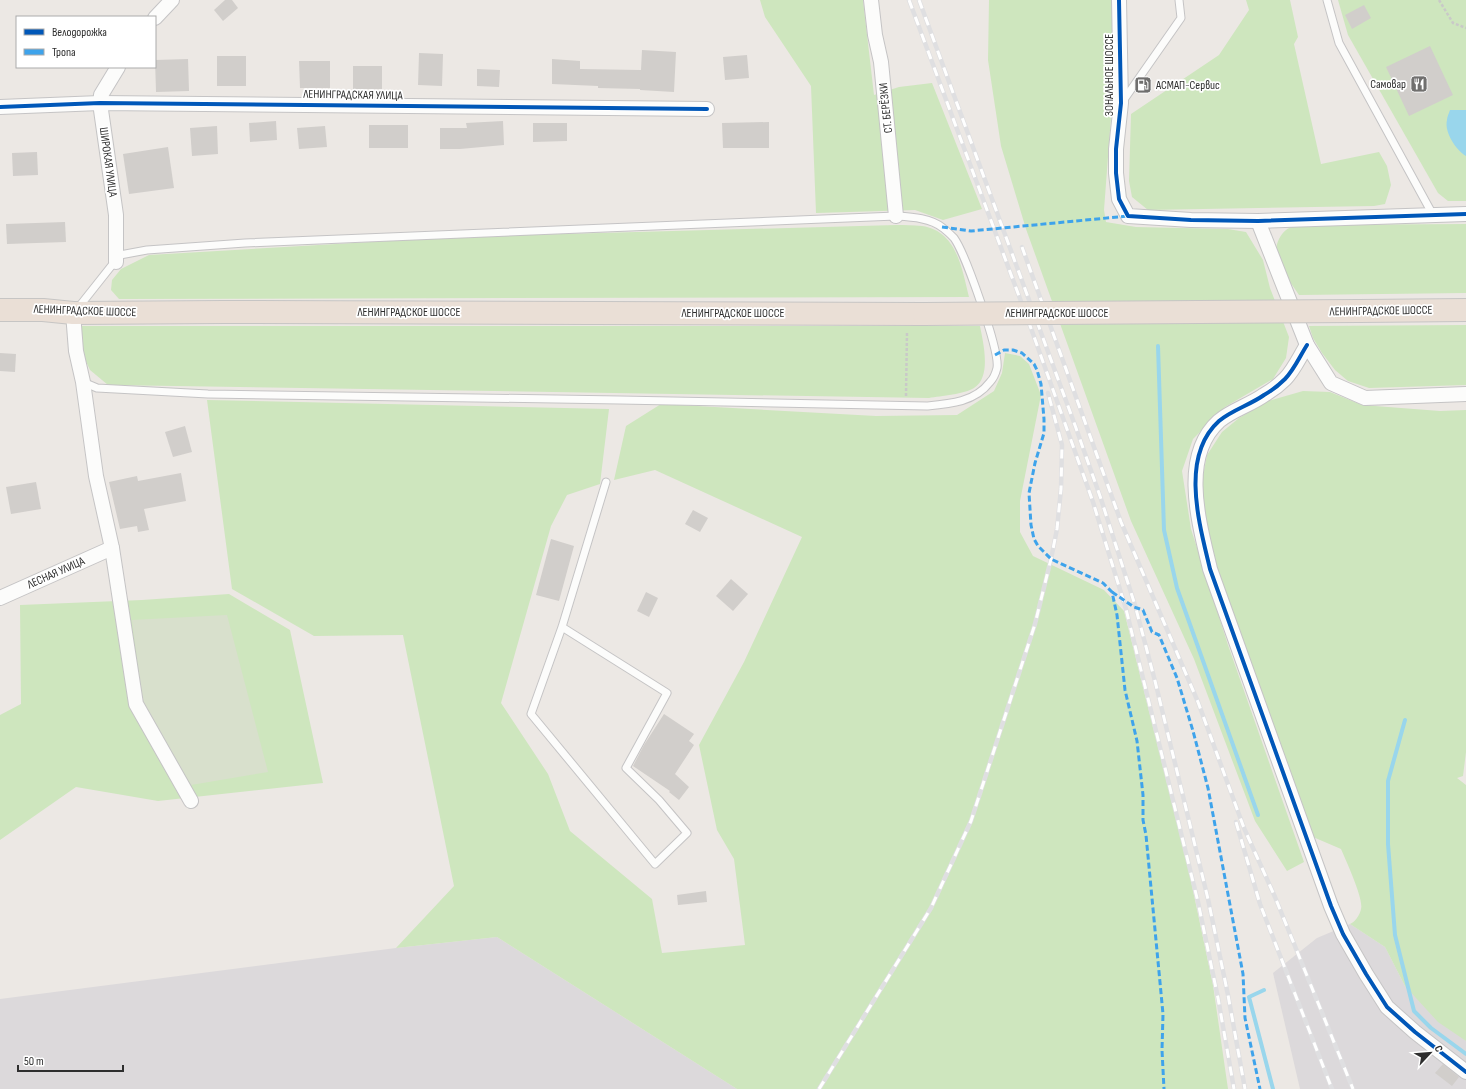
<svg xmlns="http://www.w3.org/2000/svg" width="1466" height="1089" font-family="'Sofia Sans Condensed',sans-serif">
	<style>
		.industrial { fill: #dcd9db }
		.green { fill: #cee6be }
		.cemetery { fill: #d8e0cc }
		.water { fill: #99d6ec }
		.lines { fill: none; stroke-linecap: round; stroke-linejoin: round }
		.stream { stroke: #99d6ec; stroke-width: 4 }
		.building { fill: #d1cecb }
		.lane-casing { stroke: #c5c4c5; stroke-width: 9 }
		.street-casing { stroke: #c5c4c5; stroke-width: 16 }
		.highway-casing { stroke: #c6c5c4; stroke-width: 24 }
		.path { stroke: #c9c9c8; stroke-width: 2.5; stroke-dasharray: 3 2; stroke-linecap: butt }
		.lane { stroke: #fcfcfb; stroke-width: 7 }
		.street { stroke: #fcfcfb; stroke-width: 14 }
		.highway { stroke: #eadfd6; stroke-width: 22 }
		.rail-casing { stroke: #dfdfe1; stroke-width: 4.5 }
		.rail { stroke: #fff; stroke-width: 3; stroke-dasharray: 9; stroke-linecap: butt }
		.highway-bridge-casing { stroke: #c6c5c4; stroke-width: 24; stroke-linecap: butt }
		.highway-bridge { stroke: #eadfd6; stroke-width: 22 }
		.quiet { stroke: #3ea3eb; stroke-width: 3; stroke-dasharray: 6 3; stroke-linecap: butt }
		.cycleway-casing { stroke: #fff; stroke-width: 6 }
		.cycleway { stroke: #0057b8; stroke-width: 4 }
		.labels { text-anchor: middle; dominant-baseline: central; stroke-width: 3.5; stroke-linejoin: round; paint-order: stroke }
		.street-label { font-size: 12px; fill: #2e2e2e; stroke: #fff }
		.poi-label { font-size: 12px; fill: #2e2e2e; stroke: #fff; text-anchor: end }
	</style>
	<rect width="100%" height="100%" fill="#ece8e4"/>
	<g class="industrial">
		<polygon points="1350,924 1385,947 1405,986 1466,1041 1466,1089 1300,1089 1273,973 1317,938"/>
		<polygon points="497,937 737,1089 0,1089 0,999 396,948"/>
	</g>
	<g class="green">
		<polygon points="760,0 863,0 874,95 899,87 932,83 982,209 943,220 915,210 816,213 811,86 765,17"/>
		<polygon points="989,0 1114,0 1111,117 1104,210 1106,222 1136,227 1228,229 1246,232 1263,260 1270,288 1289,337 1286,358 1273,379 1225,407 1193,439 1182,471 1191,529 1228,645 1304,862 1287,871 1255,821 1194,659 1131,521 1026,229 1001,146 988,60"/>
		<polygon points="1246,0 1290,0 1298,37 1294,44 1321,164 1379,152 1387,166 1391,185 1385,204 1374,206 1148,210 1132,197 1129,181 1131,114 1219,55 1249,10"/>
		<polygon points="1338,0 1466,0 1466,201 1448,201 1438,193 1348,35"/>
		<path d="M1466,224V293L1299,295C1289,279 1269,258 1279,239C1286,226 1293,226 1307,225Z"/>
		<path d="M896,225C905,225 913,225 922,226C957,231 962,269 969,297L119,299L111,290L112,280L121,269L149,255L457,237Z"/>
		<polygon points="1466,325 1466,385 1369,388 1348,381 1335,370 1322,353 1313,338 1309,326"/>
		<path d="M82,326H980C983,342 992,377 974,388C965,394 941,396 929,398L108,385L90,370L82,353Z"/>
		<polygon points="1005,353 1020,356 1029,364 1041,395 1020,501 1020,532 1033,556 1104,590 1124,611 1188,867 1213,985 1228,1089 737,1089 497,937 396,948 454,886 403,635 314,636 232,589 207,400 609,409 600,484 567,495 551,526 501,703 548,774 570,831 652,899 662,953 745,945 734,859 717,830 699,745 744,662 802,537 655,470 614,480 626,426 661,404 876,416 957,415 994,391 1002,373"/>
		<path d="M1303,391L1330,392L1362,405L1440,411L1466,410V752L1463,776L1457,778L1466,785V1041L1438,1022L1405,986L1385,947L1350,924C1355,922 1360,915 1361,909C1364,899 1346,861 1341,849L1313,837L1234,620L1211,551L1202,505V481L1207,455L1222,432L1239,418L1268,401Z"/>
		<polygon points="229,594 290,630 323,783 158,801 76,787 0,840 0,715 21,704 20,605 142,600"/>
	</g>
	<polygon class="cemetery" points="227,615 268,772 191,785 143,703 132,620"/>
	<path class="water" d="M1450,110H1466V156C1456,150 1444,132 1447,120C1447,117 1449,113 1450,110Z"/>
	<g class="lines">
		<g class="stream">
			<polyline points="1158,346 1164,530 1177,588 1258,815"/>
			<polyline points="1405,720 1388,781 1388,844 1395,935 1414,1011 1431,1028 1466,1054"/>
			<polyline points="1264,990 1249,997 1273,1089"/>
		</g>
	</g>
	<g class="building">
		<polygon points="225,0 232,0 238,8 223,21 214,10"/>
		<polygon points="1364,5 1371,18 1352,29 1345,15"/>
		<polygon points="1430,46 1453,95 1409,116 1386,67"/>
		<polygon points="642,50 676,52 674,92 640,90 640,89 598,88 598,86 552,84 552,59 580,61 580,69 641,70"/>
		<polygon points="419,53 443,54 442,86 418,85"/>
		<polygon points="747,55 749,78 725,80 723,57"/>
		<rect x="217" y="56" width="29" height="30"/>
		<polygon points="188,59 189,91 156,92 155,60"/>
		<polygon points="299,61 330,61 330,88 300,88"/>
		<rect x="353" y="66" width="29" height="23"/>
		<polygon points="477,69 500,70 499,87 477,86"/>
		<polygon points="276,121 277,140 250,142 249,123"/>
		<polygon points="503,121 504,145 460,149 440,149 440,128 467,128 466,123"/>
		<polygon points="769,122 769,148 723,148 722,123"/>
		<polygon points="533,123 567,123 567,141 533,142"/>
		<rect x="369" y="125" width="39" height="23"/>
		<polygon points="217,126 218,154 192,156 190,128"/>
		<polygon points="325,126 327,147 299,149 297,128"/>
		<polygon points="168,147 174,188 129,194 123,154"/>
		<polygon points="37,152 38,175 13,176 12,153"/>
		<polygon points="65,222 66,242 7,244 6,224"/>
		<polygon points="0,353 16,354 15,372 0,371"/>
		<polygon points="185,426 192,452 173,457 165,432"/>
		<polygon points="181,473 186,501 144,509 149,530 138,532 137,526 120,529 109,482 137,476 138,481"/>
		<polygon points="36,482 41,509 11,514 6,487"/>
		<polygon points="693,510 708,518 700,532 685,524"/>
		<polygon points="551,539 574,546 559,601 536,595"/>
		<polygon points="731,579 748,594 733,611 716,596"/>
		<polygon points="646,592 658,598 649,617 637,611"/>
		<polygon points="664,714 694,734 689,741 694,745 675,774 689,787 679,800 669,792 670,791 633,766 644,745"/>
		<polygon points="706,891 707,902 678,905 677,895"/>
		<polygon points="1443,1064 1459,1077 1452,1086 1435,1073"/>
	</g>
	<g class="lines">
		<g class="lane-casing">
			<g id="lane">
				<polyline points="1327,0 1339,43 1433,215"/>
				<polyline points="1123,101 1181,18 1179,0"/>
				<path d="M78,308L120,255L147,250L245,243L896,216C912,217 931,218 943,228C947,231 951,235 954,238C965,253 1000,351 997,368C996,372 993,379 990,382C975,402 950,404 927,406L620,400L208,394L97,388L83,382"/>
				<polyline points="562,627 667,693 626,768 659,800 687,833 655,864 531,714 562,627 606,482"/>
			</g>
		</g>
		<g class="street-casing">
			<g id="street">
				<polyline points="871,0 875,35 881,62 896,216"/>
				<polyline points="1119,0 1121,103 1116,149 1116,173 1119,199 1128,216 1191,220 1258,221 1466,214"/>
				<polyline points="155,18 172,0"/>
				<polyline points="0,107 100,103 707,109"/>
				<polyline points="1258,221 1307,345 1331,383 1365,398 1466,394"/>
				<polyline points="116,262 116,215 100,103 101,95 118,67"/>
				<polyline points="73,313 76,351 83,382 96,476 112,548 136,704 191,801"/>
				<path d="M1307,345C1300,356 1294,370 1285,379C1279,385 1271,391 1264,395C1250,405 1232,410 1219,421C1179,457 1200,526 1210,569L1331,906L1343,934L1366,974L1387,1007L1415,1032L1466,1072"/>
				<polyline points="0,598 112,548"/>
			</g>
		</g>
		<g class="highway-casing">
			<g id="highway">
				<polyline points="0,310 43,310 73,313 224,312 924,314"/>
				<polyline points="1359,311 1466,310"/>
			</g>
		</g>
		<g class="path">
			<polyline points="1439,0 1453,23 1466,28"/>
			<polyline points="906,396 907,331"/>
		</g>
		<use href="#lane" class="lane"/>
		<use href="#street" class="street"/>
		<use href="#highway" class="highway"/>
		<g class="rail-casing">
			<g id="rail">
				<polyline points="909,0 1032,331 1093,502 1126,609 1198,902 1218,998 1234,1089"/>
				<polyline points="919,0 1076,428 1101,499 1135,605 1155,681 1208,899 1228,995 1245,1089"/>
				<polyline points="1022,247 1121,522 1198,702 1244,828 1275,897 1353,1089"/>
				<polyline points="1236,822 1260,904 1332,1089"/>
				<polyline points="819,1089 931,908 971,821 1035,624 1051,559 1057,529 1061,489 1062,445 1048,393"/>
			</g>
		</g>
		<use href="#rail" class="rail"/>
		<g class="highway-bridge-casing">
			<polyline id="highway-bridge" points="924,314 1359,311"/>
		</g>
		<use href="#highway-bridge" class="highway-bridge"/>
		<g class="quiet">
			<polyline points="942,227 971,231 1128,216"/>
			<polyline points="995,355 1004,350 1013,350 1022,353 1034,364 1037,370 1041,384 1044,419 1044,433 1035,463 1029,493 1031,525 1034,539 1038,546 1051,559 1103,583 1112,592 1117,615 1125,690 1137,741 1143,795 1143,820 1146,835 1163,1014 1162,1050 1164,1089"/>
			<polyline points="1112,592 1134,607 1143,610 1152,632 1159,635 1177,678 1193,731 1208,788 1243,974 1245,1018 1260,1089"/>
		</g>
		<g class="cycleway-casing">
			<g id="cycleway">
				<polyline points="1119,0 1121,103 1116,149 1116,173 1119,199 1128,216 1191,220 1258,221 1466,214"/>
				<polyline points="0,107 100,103 707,109"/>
				<path d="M1307,345C1300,356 1294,370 1285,379C1279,385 1271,391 1264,395C1250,405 1232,410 1219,421C1179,457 1200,526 1210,569L1331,906L1343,934L1366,974L1387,1007L1415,1032L1466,1072"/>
			</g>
		</g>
		<use href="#cycleway" class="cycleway"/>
	</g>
	<defs>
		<g id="restaurant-square" transform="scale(0.9)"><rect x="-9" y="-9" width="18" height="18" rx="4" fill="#706f6e" stroke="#fff"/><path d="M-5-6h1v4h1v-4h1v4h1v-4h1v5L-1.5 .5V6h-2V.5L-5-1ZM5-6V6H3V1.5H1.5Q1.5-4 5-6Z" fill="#fff"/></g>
		<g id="fuel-square" transform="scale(0.9)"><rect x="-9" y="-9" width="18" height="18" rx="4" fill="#706f6e" stroke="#fff"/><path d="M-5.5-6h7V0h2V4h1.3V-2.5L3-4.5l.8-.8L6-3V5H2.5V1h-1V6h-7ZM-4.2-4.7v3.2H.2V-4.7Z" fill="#fff"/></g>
	</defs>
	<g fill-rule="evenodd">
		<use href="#restaurant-square" x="1419" y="84"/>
		<use href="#fuel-square" x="1143" y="85"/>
	</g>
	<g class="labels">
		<g class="street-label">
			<text transform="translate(1109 75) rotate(-90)">ЗОНАЛЬНОЕ ШОССЕ</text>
			<text transform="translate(353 95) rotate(1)">ЛЕНИНГРАДСКАЯ УЛИЦА</text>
			<text transform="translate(886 108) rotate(-96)">СТ. БЕРЁЗКИ</text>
			<text transform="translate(108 162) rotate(82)">ШИРОКАЯ УЛИЦА</text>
			<text transform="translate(85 311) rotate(2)">ЛЕНИНГРАДСКОЕ ШОССЕ</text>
			<text transform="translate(1381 311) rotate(-1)">ЛЕНИНГРАДСКОЕ ШОССЕ</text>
			<text x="409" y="312">ЛЕНИНГРАДСКОЕ ШОССЕ</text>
			<text x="733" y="313">ЛЕНИНГРАДСКОЕ ШОССЕ</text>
			<text x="1057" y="313">ЛЕНИНГРАДСКОЕ ШОССЕ</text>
			<text transform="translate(56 573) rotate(-24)">ЛЕСНАЯ УЛИЦА</text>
		</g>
		<g class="poi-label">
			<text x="1406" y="84">Самовар</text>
			<text x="1156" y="85" text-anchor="start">АСМАП-Сервис</text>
		</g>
	</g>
	<rect x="16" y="16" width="140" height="52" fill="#ffffff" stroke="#ababab"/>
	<rect x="24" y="29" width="20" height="6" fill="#0057b8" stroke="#ababab"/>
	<text x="52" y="36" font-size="12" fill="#2e2e2e">Велодорожка</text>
	<rect x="24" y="49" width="20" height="6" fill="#3ea3eb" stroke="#ababab"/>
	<text x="52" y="56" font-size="12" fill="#2e2e2e">Тропа</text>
	<g transform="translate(1430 1053) rotate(64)" stroke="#ffffff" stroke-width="3" paint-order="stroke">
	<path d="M0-3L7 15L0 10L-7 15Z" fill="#2e2e2e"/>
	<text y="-6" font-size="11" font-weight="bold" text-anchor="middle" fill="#2e2e2e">С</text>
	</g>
	<path d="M18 1065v6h105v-6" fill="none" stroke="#2e2e2e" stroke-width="2"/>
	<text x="24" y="1065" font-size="12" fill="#2e2e2e" stroke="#ffffff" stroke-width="3" paint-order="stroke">50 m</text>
</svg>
